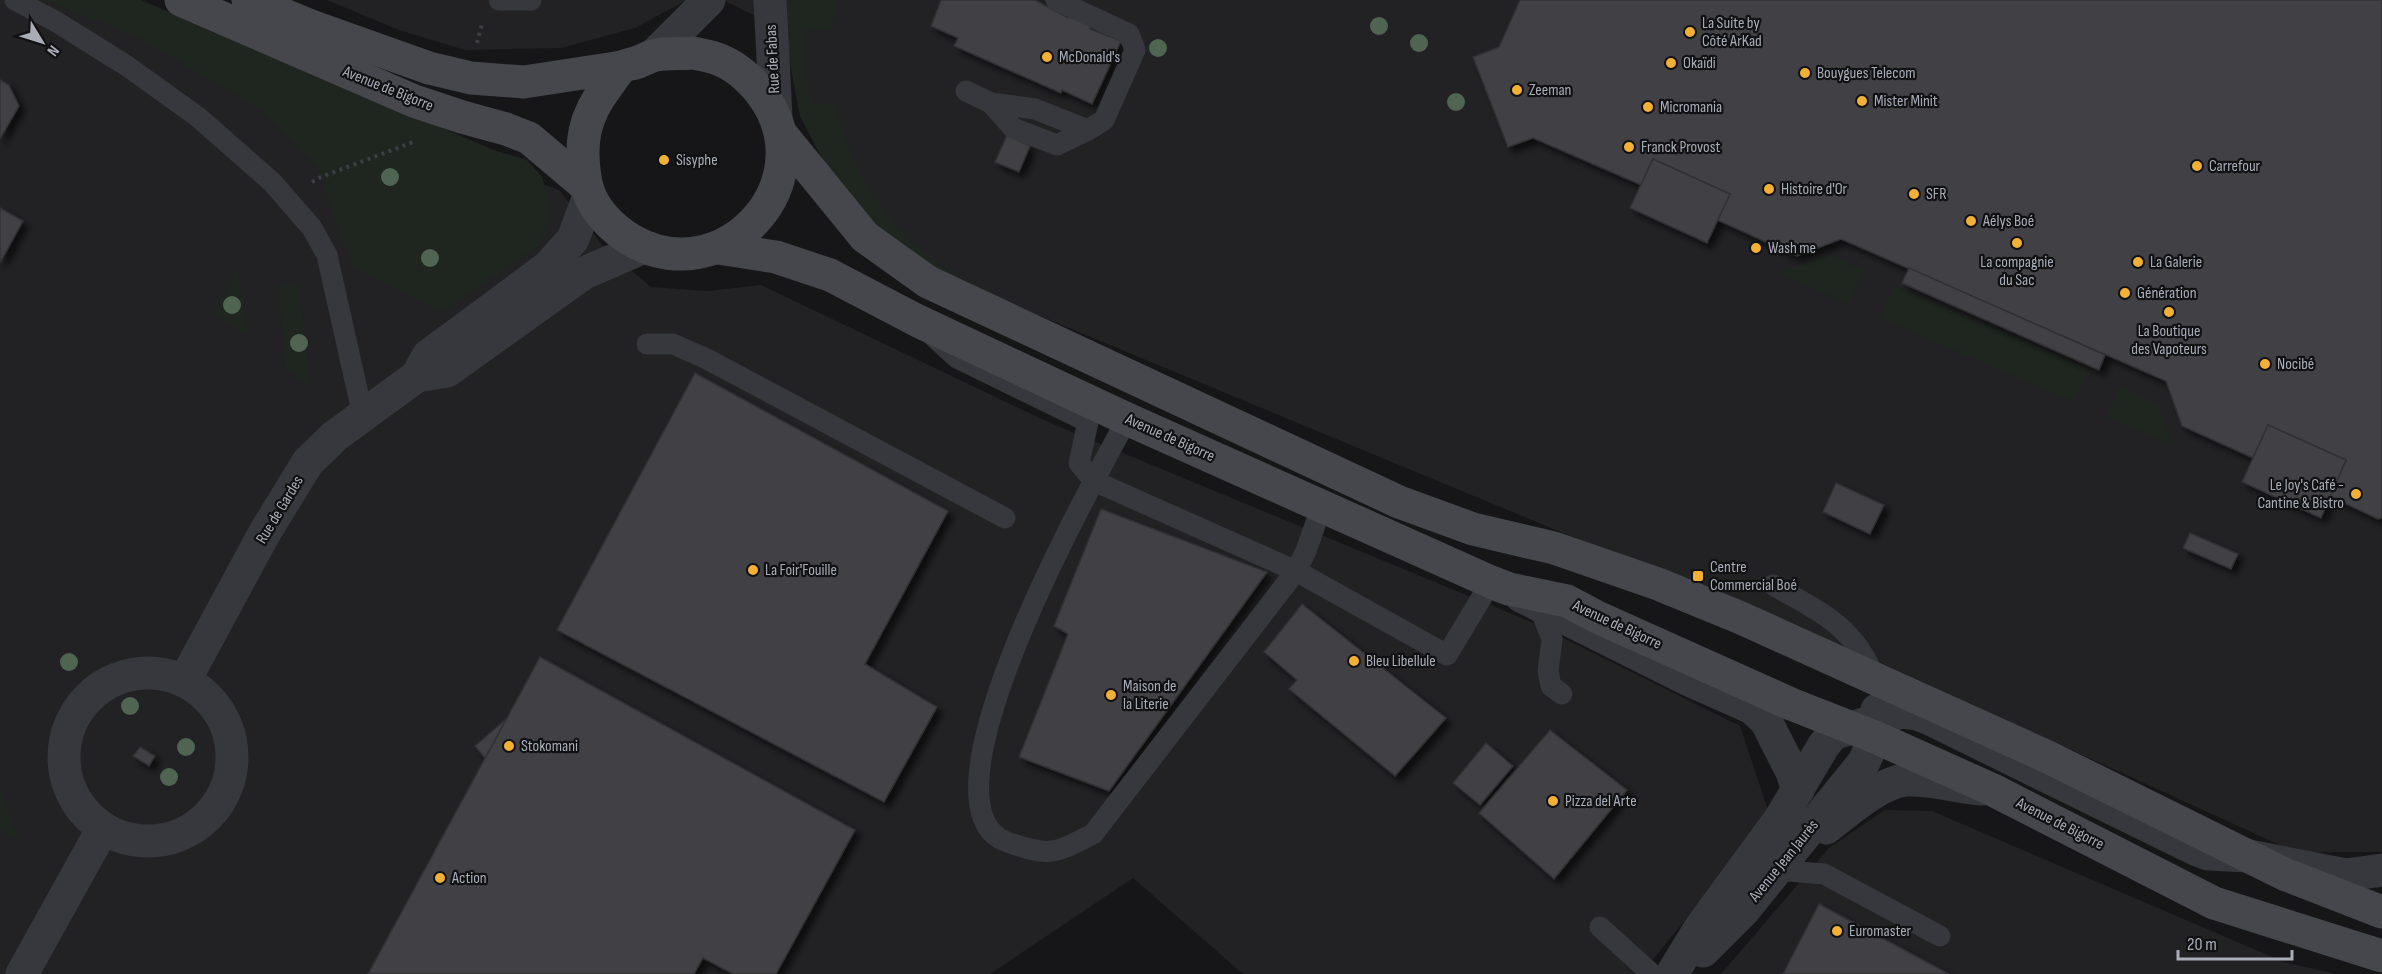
<svg xmlns="http://www.w3.org/2000/svg" width="2382" height="974" font-family="'Sofia Sans Condensed',sans-serif">
	<style>
		.built { fill: #222225 }
		.green { fill: #1e261f }
		.building { fill: #404145; stroke: #303034; stroke-width: 1.5; filter: url(#shadow) }
		.lines { fill: none; stroke-linecap: round; stroke-linejoin: round }
		.path { stroke: #3d3f44; stroke-width: 4; stroke-dasharray: 3 4.5; stroke-linecap: butt }
		.service { stroke: #37383d; stroke-width: 21 }
		.minor { stroke: #37383d; stroke-width: 33 }
		.tertiary { stroke: #37383d; stroke-width: 33 }
		.secondary { stroke: #45474d; stroke-width: 33 }
		.tree { fill: #506452 }
		.poi-dot { fill: #f2b134; stroke: #111113; stroke-width: 2 }
		.labels { text-anchor: middle; dominant-baseline: central; stroke-width: 4.5; stroke-linejoin: round; paint-order: stroke }
		.poi-label { font-size: 16px; fill: #a8adb8; stroke: #111113; text-anchor: start }
		.street-label { font-size: 16px; fill: #a8adb8; stroke: #111113 }
	</style>
	<defs>
		<filter id="shadow"><feDropShadow dx="5.5" dy="5.5" stdDeviation="3" flood-color="#0009"/></filter>
	</defs>
	<rect width="100%" height="100%" fill="#161618"/>
	<g class="built">
		<polygon points="0,0 72,0 382,125 559,190 603,246 651,287 708,291 761,285 1048,422 1529,621 1740,726 1768,810 1739,854 1641,974 1243,974 1133,878 990,974 0,974"/>
		<polygon points="327,0 687,0 635,28 561,48 465,50 399,30"/>
		<polygon points="723,0 2382,0 2382,852 2295,852 1855,651 1674,579 975,289 870,225 830,174 788,32"/>
		<polygon points="1885,810 1932,811 2284,962 2336,974 1721,974 1829,848"/>
	</g>
	<g class="green">
		<polygon points="45,0 141,0 494,150 527,160 542,177 550,203 549,222 538,246 442,312 354,267 335,221 319,170 262,110 135,36"/>
		<path d="M784,0H837L832,29L806,31V72L811,105L836,102C847,159 878,213 922,251C939,265 958,277 975,289L918,260L870,225L830,174L800,116L786,43Z"/>
		<polygon points="1828,254 1864,270 1849,304 1779,273"/>
		<polygon points="237,270 249,335 214,314"/>
		<polygon points="299,285 310,386 286,368 278,286"/>
		<polygon points="1893,285 2089,369 2074,402 1880,318"/>
		<polygon points="2120,387 2158,405 2174,446 2106,417"/>
		<polygon points="0,788 19,841 0,829"/>
	</g>
	<g class="building">
		<polygon points="941,0 1035,0 1068,18 1069,15 1092,25 1090,29 1121,41 1092,104 1062,90 1061,93 954,46 958,38 931,26"/>
		<polygon points="1520,0 2382,0 2382,518 2378,519 2329,496 2346,460 2268,425 2253,458 2182,426 2166,381 1841,239 1797,256 1717,220 1730,194 1653,159 1641,185 1533,138 1508,147 1473,57 1499,47"/>
		<polygon points="0,80 9,85 19,106 0,139"/>
		<polygon points="1007,135 1030,146 1019,172 995,162"/>
		<polygon points="1653,159 1730,194 1707,243 1630,208"/>
		<polygon points="0,208 23,221 0,263"/>
		<polygon points="1909,268 2105,355 2099,370 1902,283"/>
		<polygon points="695,373 948,511 865,664 937,707 884,802 557,630"/>
		<polygon points="2268,425 2346,460 2321,518 2242,482"/>
		<polygon points="1836,483 1884,505 1870,534 1823,512"/>
		<polygon points="1101,509 1267,572 1109,791 1019,757 1068,634 1054,626"/>
		<polygon points="2190,533 2238,554 2231,569 2183,548"/>
		<polygon points="1302,604 1446,718 1395,776 1289,689 1297,680 1264,652"/>
		<polygon points="540,657 855,830 776,974 733,974 703,958 694,974 368,974"/>
		<polygon points="506,719 495,740 485,758 475,746"/>
		<polygon points="1550,730 1627,790 1554,879 1479,813"/>
		<polygon points="1486,743 1513,766 1480,805 1453,783"/>
		<polygon points="140,747 155,756 149,766 133,756"/>
		<polygon points="1819,904 1949,974 1783,974"/>
	</g>
	<g class="lines">
		<g class="path">
			<polyline points="477,43 482,24"/>
			<polyline points="312,182 321,177 416,141"/>
		</g>
		<g class="service">
			<polyline points="15,0 55,21 127,66 198,117 272,182 312,228 327,255 363,416"/>
			<polyline points="499,0 531,0"/>
			<polyline points="966,91 991,103 1035,109 1088,130 1104,120 1135,50 1129,34 1056,0"/>
			<polyline points="991,103 1013,128 1057,145 1088,130"/>
			<polyline points="933,336 957,358 1088,422 1079,463 1094,481 1296,571 1447,655 1491,582"/>
			<polyline points="647,344 673,344 707,359 1005,518"/>
			<path d="M1127,419C1097,476 908,806 1007,842C1050,857 1054,854 1093,834L1296,571L1306,551L1322,505"/>
			<path d="M1773,585C1818,611 1854,625 1874,677"/>
			<polyline points="1539,606 1552,639 1548,671 1551,686 1562,694"/>
			<polyline points="1776,870 1824,874 1940,936"/>
			<polyline points="1600,927 1652,974"/>
		</g>
		<g class="minor">
			<polyline points="770,0 776,117"/>
			<polyline points="654,55 709,0"/>
			<polyline points="417,376 447,371 584,273 644,247"/>
			<circle cx="148" cy="757" r="84"/>
			<polyline points="185,680 265,532 308,462 335,436 417,376 428,356 548,267 573,239 589,196"/>
			<polyline points="22,974 102,830"/>
		</g>
		<g class="tertiary">
			<polyline points="1521,596 1689,680 1752,708 1766,721 1792,772 1798,790"/>
			<path d="M1826,828C1846,813 1881,781 1907,780C1931,779 1957,787 1982,789"/>
			<polyline points="1703,951 1744,910 1864,762 1875,737 1877,710"/>
			<polyline points="1672,974 1700,928 1780,819 1824,745 1833,734 1901,712 1917,714 1928,718 2197,850 2208,854 2249,856 2346,875 2382,870"/>
		</g>
		<g class="secondary">
			<polyline points="181,0 414,101 462,117 506,129 529,138 587,187"/>
			<polyline points="248,0 311,26 429,68 471,78 524,82 622,67"/>
			<path d="M693,53C701,55 711,56 720,60C740,68 758,86 769,105C818,191 720,290 633,241C612,229 591,208 586,183C579,144 583,117 608,85C612,80 617,71 622,67C625,65 632,64 635,63C642,61 650,56 656,55C668,53 681,54 693,53Z"/>
			<polyline points="781,134 865,237 928,282 1399,502 1473,529 1554,548 1658,584 1741,618 2048,757 2284,874 2382,912"/>
			<polyline points="718,248 776,257 830,275 918,321 1127,419 1491,582 1509,589 1567,601 1597,617 1791,704 1875,737 1993,790 2214,903 2382,956"/>
		</g>
	</g>
	<g class="tree">
		<circle cx="1379" cy="26" r="9"/>
		<circle cx="1419" cy="43" r="9"/>
		<circle cx="1158" cy="48" r="9"/>
		<circle cx="1456" cy="102" r="9"/>
		<circle cx="390" cy="177" r="9"/>
		<circle cx="430" cy="258" r="9"/>
		<circle cx="232" cy="305" r="9"/>
		<circle cx="299" cy="343" r="9"/>
		<circle cx="69" cy="662" r="9"/>
		<circle cx="130" cy="706" r="9"/>
		<circle cx="186" cy="747" r="9"/>
		<circle cx="169" cy="777" r="9"/>
	</g>
	<g class="poi-dot">
		<circle cx="1690" cy="32" r="6"/>
		<circle cx="1047" cy="57" r="6"/>
		<circle cx="1671" cy="63" r="6"/>
		<circle cx="1805" cy="73" r="6"/>
		<circle cx="1517" cy="90" r="6"/>
		<circle cx="1862" cy="101" r="6"/>
		<circle cx="1648" cy="107" r="6"/>
		<circle cx="1629" cy="147" r="6"/>
		<circle cx="664" cy="160" r="6"/>
		<circle cx="2197" cy="166" r="6"/>
		<circle cx="1769" cy="189" r="6"/>
		<circle cx="1914" cy="194" r="6"/>
		<circle cx="1971" cy="221" r="6"/>
		<circle cx="2017" cy="243" r="6"/>
		<circle cx="1756" cy="248" r="6"/>
		<circle cx="2138" cy="262" r="6"/>
		<circle cx="2125" cy="293" r="6"/>
		<circle cx="2169" cy="312" r="6"/>
		<circle cx="2265" cy="364" r="6"/>
		<circle cx="2356" cy="494" r="6"/>
		<circle cx="753" cy="570" r="6"/>
		<rect x="1692" y="570" width="12" height="12" rx="3"/>
		<circle cx="1354" cy="661" r="6"/>
		<circle cx="1111" cy="695" r="6"/>
		<circle cx="509" cy="746" r="6"/>
		<circle cx="1553" cy="801" r="6"/>
		<circle cx="440" cy="878" r="6"/>
		<circle cx="1837" cy="931" r="6"/>
	</g>
	<g class="labels">
		<g class="poi-label">
			<text x="1702" y="23">La Suite by<tspan x="1702" dy="18">Côté ArKad</tspan></text>
			<text x="1059" y="57">McDonald's</text>
			<text x="1683" y="63">Okaïdi</text>
			<text x="1817" y="73">Bouygues Telecom</text>
			<text x="1529" y="90">Zeeman</text>
			<text x="1874" y="101">Mister Minit</text>
			<text x="1660" y="107">Micromania</text>
			<text x="1641" y="147">Franck Provost</text>
			<text x="676" y="160">Sisyphe</text>
			<text x="2209" y="166">Carrefour</text>
			<text x="1781" y="189">Histoire d'Or</text>
			<text x="1926" y="194">SFR</text>
			<text x="1983" y="221">Aélys Boé</text>
			<text x="1768" y="248">Wash me</text>
			<text x="2017" y="262" text-anchor="middle">La compagnie<tspan x="2017" dy="18">du Sac</tspan></text>
			<text x="2150" y="262">La Galerie</text>
			<text x="2137" y="293">Génération</text>
			<text x="2169" y="331" text-anchor="middle">La Boutique<tspan x="2169" dy="18">des Vapoteurs</tspan></text>
			<text x="2277" y="364">Nocibé</text>
			<text x="2344" y="485" text-anchor="end">Le Joy's Café -<tspan x="2344" dy="18">Cantine &amp; Bistro</tspan></text>
			<text x="1710" y="567">Centre<tspan x="1710" dy="18">Commercial Boé</tspan></text>
			<text x="765" y="570">La Foir'Fouille</text>
			<text x="1366" y="661">Bleu Libellule</text>
			<text x="1123" y="686">Maison de<tspan x="1123" dy="18">la Literie</tspan></text>
			<text x="521" y="746">Stokomani</text>
			<text x="1565" y="801">Pizza del Arte</text>
			<text x="452" y="878">Action</text>
			<text x="1849" y="931">Euromaster</text>
		</g>
		<g class="street-label">
			<text transform="translate(773 59) rotate(-93)">Rue de Fabas</text>
			<text transform="translate(388 89) rotate(22)">Avenue de Bigorre</text>
			<text transform="translate(1170 438) rotate(24)">Avenue de Bigorre</text>
			<text transform="translate(280 510) rotate(-59)">Rue de Gardes</text>
			<text transform="translate(1617 625) rotate(25)">Avenue de Bigorre</text>
			<text transform="translate(2060 824) rotate(27)">Avenue de Bigorre</text>
			<text transform="translate(1784 861) rotate(-51)">Avenue Jean Jaurès</text>
		</g>
	</g>
	<g transform="translate(42 42) rotate(128)" stroke="#111113" stroke-width="4.5" paint-order="stroke">
	<path d="M0-4.5L10 22L0 15L-10 22Z" fill="#a8adb8"/>
	<text y="-9" font-size="16" font-weight="bold" text-anchor="middle" fill="#a8adb8">N</text>
	</g>
	<path d="M2178 950v9h114v-9" fill="none" stroke="#a8adb8" stroke-width="3"/>
	<text x="2187" y="950" font-size="18" fill="#a8adb8" stroke="#111113" stroke-width="4.5" paint-order="stroke">20 m</text>
</svg>
